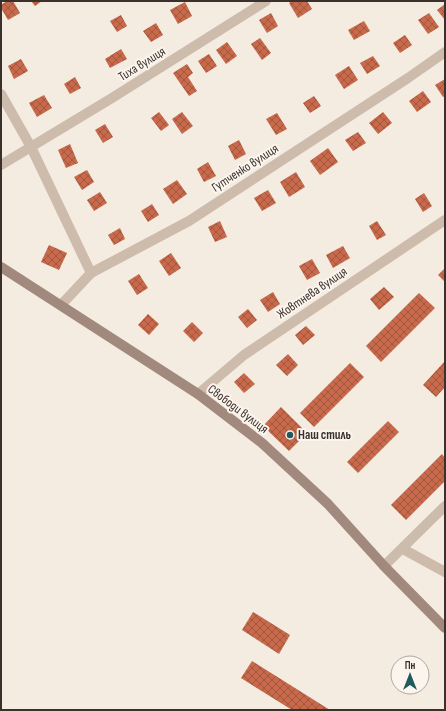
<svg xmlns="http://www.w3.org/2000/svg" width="446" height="711" font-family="'Sofia Sans Condensed',sans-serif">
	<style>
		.building { fill: url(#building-cross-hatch) }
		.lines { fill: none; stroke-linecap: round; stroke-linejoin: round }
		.street { stroke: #cdbbac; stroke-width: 10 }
		.secondary { stroke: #a18a7d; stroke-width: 10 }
		.poi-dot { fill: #1f5a5e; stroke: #fbf5ee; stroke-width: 1.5 }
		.labels { text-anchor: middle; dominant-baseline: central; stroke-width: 4; stroke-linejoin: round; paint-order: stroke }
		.street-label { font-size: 13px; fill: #3b302b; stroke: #fbf5ee }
		.poi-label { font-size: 13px; font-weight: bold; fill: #3b302b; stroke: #fbf5ee; text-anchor: start }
	</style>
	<defs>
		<pattern id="building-cross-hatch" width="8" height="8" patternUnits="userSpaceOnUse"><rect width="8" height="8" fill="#c8694b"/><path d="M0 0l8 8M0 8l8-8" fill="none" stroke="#a4573f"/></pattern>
	</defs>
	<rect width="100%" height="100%" fill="#f4ebe1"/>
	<g class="building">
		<polygon points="7,1 13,1 20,13 8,20 1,8 1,5"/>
		<polygon points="31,1 42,1 35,6"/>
		<polygon points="292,1 307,1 312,9 298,18 289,3"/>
		<polygon points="185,2 192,16 178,24 170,10"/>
		<polygon points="445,4 445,20 437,10"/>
		<polygon points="271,13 278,26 267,33 259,20"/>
		<polygon points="429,13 439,27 428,34 418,20"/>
		<polygon points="121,15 127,26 117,32 110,21"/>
		<polygon points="364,21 370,31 354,40 348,30"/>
		<polygon points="156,23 163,35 151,42 143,31"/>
		<polygon points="405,35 412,45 400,53 393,43"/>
		<polygon points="260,38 271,53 262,60 251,44"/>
		<polygon points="227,42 237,56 226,64 216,50"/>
		<polygon points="121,49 127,59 110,68 105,59"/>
		<polygon points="209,54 217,66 206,73 198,61"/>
		<polygon points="373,56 380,66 367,74 360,63"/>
		<polygon points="21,59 28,71 14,79 8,66"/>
		<polygon points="187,64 193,73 188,77 197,91 189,96 173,73"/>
		<polygon points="349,66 358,80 344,89 335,75"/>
		<polygon points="75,77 81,88 70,94 64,84"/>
		<polygon points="445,79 445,96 443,97 435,85"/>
		<polygon points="423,91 431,102 417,112 409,101"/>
		<polygon points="44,95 52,108 37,117 29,103"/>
		<polygon points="314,96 321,106 310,113 303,103"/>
		<polygon points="159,112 169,125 161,131 151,118"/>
		<polygon points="182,112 193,126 182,134 172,119"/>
		<polygon points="383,112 392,123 378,134 369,123"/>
		<polygon points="277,113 287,129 276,135 266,119"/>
		<polygon points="105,124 113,137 103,143 95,130"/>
		<polygon points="358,132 366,143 353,151 345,140"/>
		<polygon points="239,140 246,154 235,160 228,146"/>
		<polygon points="70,144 78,163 66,168 58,150"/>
		<polygon points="328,148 338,162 320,175 310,161"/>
		<polygon points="208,162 216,176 204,182 197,169"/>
		<polygon points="87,170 94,182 82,190 74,177"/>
		<polygon points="296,172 305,187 289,197 280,182"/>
		<polygon points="177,180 187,194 173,204 163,189"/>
		<polygon points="268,190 276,203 262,211 254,198"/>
		<polygon points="100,192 107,203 94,211 87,200"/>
		<polygon points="424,193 432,206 423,212 415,199"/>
		<polygon points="152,204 159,215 148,222 141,211"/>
		<polygon points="220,221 227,237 215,242 208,227"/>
		<polygon points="377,221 386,235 377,240 369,226"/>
		<polygon points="120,228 125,239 114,245 108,235"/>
		<polygon points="49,245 67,253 59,270 41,262"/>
		<polygon points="343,246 350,258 333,268 326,255"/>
		<polygon points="171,253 181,268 169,276 159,261"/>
		<polygon points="312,259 320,273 307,280 299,266"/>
		<polygon points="445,268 445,282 438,275"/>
		<polygon points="139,274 148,288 137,295 128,281"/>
		<polygon points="384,287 394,297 379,310 370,299"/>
		<polygon points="273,292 280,304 268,312 260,300"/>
		<polygon points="419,293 435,308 381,362 366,346"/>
		<polygon points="248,309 257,320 247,328 238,317"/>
		<polygon points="148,314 159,324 149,335 138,325"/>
		<polygon points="192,322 203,333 194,342 183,331"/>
		<polygon points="306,326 315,335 303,345 295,335"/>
		<polygon points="288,354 298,365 287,376 276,365"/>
		<polygon points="445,361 445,387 436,397 423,385"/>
		<polygon points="350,363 364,377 314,427 300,413"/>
		<polygon points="244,373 255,384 244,393 234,382"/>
		<polygon points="281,407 307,433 289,451 263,426"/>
		<polygon points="388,421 399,432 358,473 347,462"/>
		<polygon points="442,454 445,458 445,481 406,520 391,505"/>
		<polygon points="253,612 290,635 279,654 242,630"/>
		<polygon points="252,661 330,710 292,710 241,678"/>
	</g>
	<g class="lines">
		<g class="street">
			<polyline points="1,94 31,147 91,273"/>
			<polyline points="1,165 112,98 266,1"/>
			<polyline points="61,305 91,273 189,221 408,78 445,52"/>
			<polyline points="198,394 244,355 445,220"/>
			<polyline points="403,549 445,572"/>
			<polyline points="384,566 445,506"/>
		</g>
		<polyline class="secondary" points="1,267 198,394 262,443 328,504 384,566 445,628"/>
	</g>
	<circle class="poi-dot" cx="290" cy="435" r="4"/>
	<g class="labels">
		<g class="street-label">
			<text transform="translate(142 64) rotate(-32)">Тиха вулиця</text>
			<text transform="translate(245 168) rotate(-33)">Гутченко вулиця</text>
			<text transform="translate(312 293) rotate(-34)">Жовтнева вулиця</text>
			<text transform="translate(238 409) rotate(37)">Свободи вулиця</text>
		</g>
		<g class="poi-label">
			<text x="298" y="435">Наш стиль</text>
		</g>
	</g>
	<rect width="446" height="711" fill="none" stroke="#3b302b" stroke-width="4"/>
	<g transform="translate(410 675)"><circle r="19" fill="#fbf5ee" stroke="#aea6a0"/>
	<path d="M0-3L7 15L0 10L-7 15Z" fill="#1f5a5e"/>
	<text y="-6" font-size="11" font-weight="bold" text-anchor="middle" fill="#3b302b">Пн</text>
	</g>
</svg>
